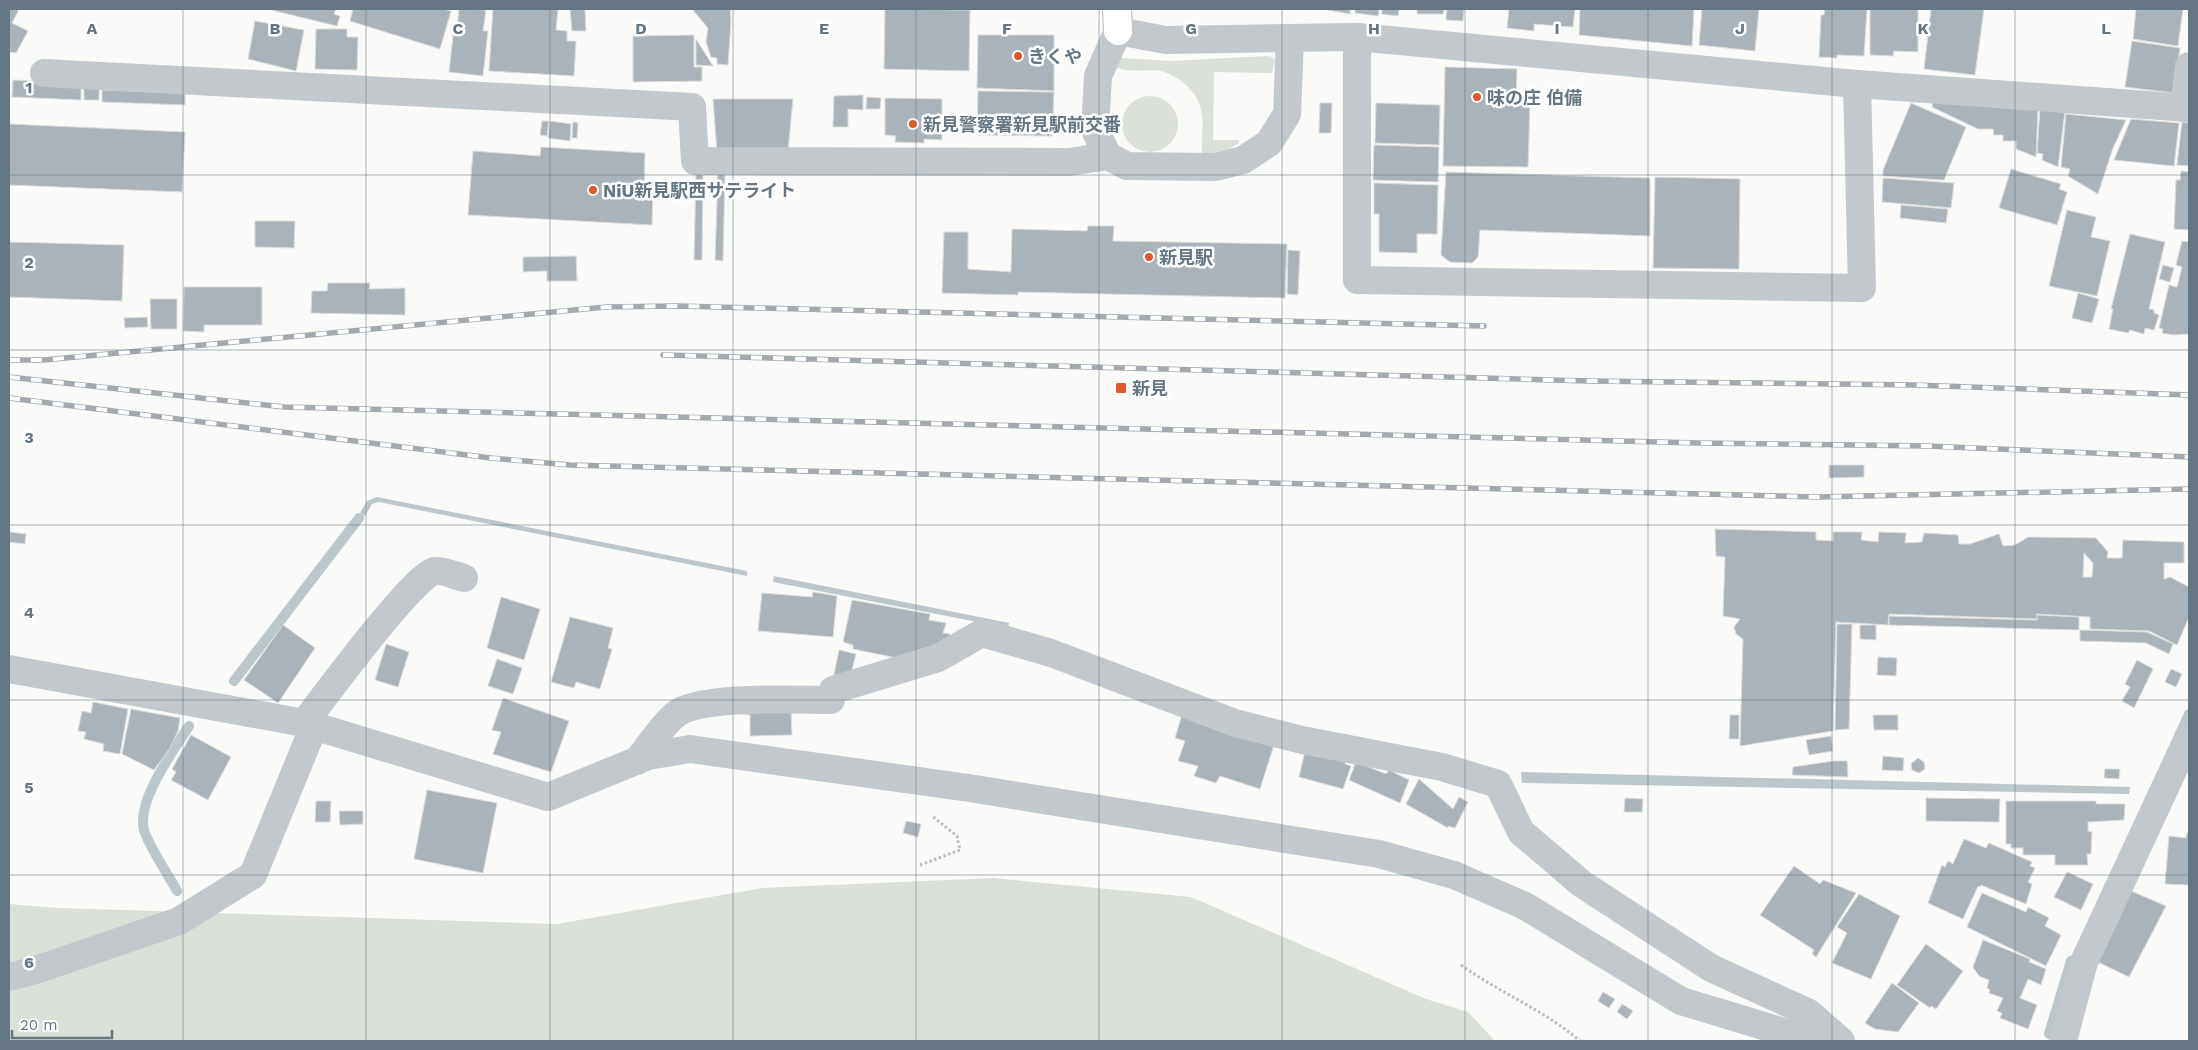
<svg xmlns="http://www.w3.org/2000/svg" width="2198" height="1050" font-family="'Work Sans','Noto Sans JP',sans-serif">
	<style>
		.green { fill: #dadfd7 }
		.water { fill: #bbc7cb }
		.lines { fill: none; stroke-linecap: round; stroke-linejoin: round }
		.stream { stroke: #bbc7cb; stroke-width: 10 }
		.building { fill: #aab3b9; stroke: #dcdcda; fill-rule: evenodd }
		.major-casing { stroke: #b5babe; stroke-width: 30 }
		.path { stroke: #bbbfc2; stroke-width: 3; stroke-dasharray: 2.5 2.5; stroke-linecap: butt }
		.minor { stroke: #c3c8cc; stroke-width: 28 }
		.major { stroke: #fff; stroke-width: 28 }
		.rail-casing { stroke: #a2aab0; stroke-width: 5.5 }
		.rail { stroke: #fff; stroke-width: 4; stroke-dasharray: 11; stroke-linecap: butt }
		.grid { fill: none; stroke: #657683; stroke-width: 1; stroke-opacity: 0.55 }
		.poi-dot { fill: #e4572e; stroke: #fff; stroke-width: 2 }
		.labels { text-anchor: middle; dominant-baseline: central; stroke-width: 5; stroke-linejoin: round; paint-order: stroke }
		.poi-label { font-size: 18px; font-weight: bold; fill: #657683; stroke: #fff; text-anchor: start }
		.grid-label { font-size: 16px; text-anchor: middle; font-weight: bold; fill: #657683; stroke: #fff; stroke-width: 5; stroke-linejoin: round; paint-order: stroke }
	</style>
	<rect width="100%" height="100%" fill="#fafaf8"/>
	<g class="green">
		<path d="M1267,56L1272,57L1275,61L1272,73L1214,72L1213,140H1239V143L1223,153L1205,155L1202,153C1201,137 1205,121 1200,106C1196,90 1176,74 1160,71C1150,69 1120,74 1115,65L1119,59L1123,58L1171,61Z"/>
		<circle cx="1150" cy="124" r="28"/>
		<polygon points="993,878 1191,897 1426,999 1468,1012 1495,1041 9,1041 9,904 58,908 557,924 762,888"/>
	</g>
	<g class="water">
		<polygon points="377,497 747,571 747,576 379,502 372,504 365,516 360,513 367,501"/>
		<polygon points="774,576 1009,623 1008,628 773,582"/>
		<polygon points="1521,772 2130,787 2129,794 1522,783"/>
	</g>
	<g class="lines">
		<g class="stream">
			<polyline points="234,681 359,518"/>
			<polyline points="2180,734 2189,714"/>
			<path d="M177,891C169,876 148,845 144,830C136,801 174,750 189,726"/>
			<polyline points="2049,1034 2071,961"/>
		</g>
	</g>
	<g class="building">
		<polygon points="9,9 19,9 12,23 28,31 16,53 9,52"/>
		<polygon points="267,9 336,9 334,14 340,16 337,26"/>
		<polygon points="353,9 443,9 451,11 440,49 350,21"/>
		<polygon points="459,9 486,10 483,31 488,31 483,76 449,72 454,27 457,28"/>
		<polygon points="493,9 558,9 556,30 567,31 567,41 576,41 574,76 489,71"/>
		<polygon points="570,9 585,9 586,31 572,31"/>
		<polygon points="692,9 730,9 731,21 728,65 717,64 717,58 711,57 706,42 708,28"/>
		<polygon points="885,9 970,10 969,71 884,69"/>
		<polygon points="1322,9 1350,9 1350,14"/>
		<polygon points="1355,9 1379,9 1378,16 1355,13"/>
		<polygon points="1382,9 1399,9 1398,16 1382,14"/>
		<polygon points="1417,9 1444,9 1443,14 1417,14"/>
		<polygon points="1447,9 1464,9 1463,21 1446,20"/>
		<polygon points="1509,9 1575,9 1573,27 1534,24 1534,31 1507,28"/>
		<polygon points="1580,9 1694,9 1692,46 1579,35"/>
		<polygon points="1702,9 1759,9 1755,51 1699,45"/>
		<polygon points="1825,9 1867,9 1864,56 1837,55 1837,58 1819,57 1821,15 1824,15"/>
		<polygon points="1870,9 1918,9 1918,52 1894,51 1893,56 1870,55"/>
		<polygon points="1931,9 1984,9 1975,75 1924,69"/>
		<polygon points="2136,9 2183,9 2178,46 2133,39"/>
		<polygon points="255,21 304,30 296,71 248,59"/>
		<polygon points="316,29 347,29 347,37 358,37 357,70 315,69"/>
		<polygon points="694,35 694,67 702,67 702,81 633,82 633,36"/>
		<polygon points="978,35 1054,35 1054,91 977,88"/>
		<polygon points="696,39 713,66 696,65"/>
		<polygon points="2132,41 2180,48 2174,93 2125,87"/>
		<polygon points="1445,67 1517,69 1516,102 1530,103 1528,167 1443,166"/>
		<polygon points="13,80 81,83 81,100 12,97"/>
		<polygon points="84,84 99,85 99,100 84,100"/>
		<polygon points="102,90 185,93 185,105 102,102"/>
		<polygon points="978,91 1054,92 1052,136 977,135"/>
		<polygon points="863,95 863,110 848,109 848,127 833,127 834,96"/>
		<polygon points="867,97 881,98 880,109 866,109"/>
		<polygon points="885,98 942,99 942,140 924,139 924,143 895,142 896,136 885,135"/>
		<polygon points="1933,98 2038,108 2036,157 2016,149 2016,141 2003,141 2003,135 1994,135 1993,129 1978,129 1932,107"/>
		<polygon points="713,99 793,99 788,151 717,152"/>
		<polygon points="1320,103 1332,103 1331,133 1319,133"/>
		<polygon points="1376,103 1440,105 1439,145 1375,143"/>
		<polygon points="1911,103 1966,127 1944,180 1883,176 1883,170"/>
		<polygon points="2040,108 2065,111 2058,167 2042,160 2043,154 2037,153"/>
		<polygon points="2066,114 2126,120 2113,148 2098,194 2068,176 2070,169 2061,167"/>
		<polygon points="2131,119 2179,123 2174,166 2114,160"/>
		<polygon points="542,121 549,121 547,136 540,135"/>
		<polygon points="550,121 571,124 570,141 548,138"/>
		<polygon points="573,122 578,123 577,138 572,138"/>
		<polygon points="2182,122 2189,123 2189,166 2177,165"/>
		<polygon points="9,124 185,132 182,192 9,185"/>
		<polygon points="1374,145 1439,147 1438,182 1373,180"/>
		<polygon points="541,147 645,153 644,188 653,188 652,225 468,215 473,151 540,156"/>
		<polygon points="2011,169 2061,184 2059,189 2067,192 2057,225 1999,208"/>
		<polygon points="2181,171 2189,172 2189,230 2174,229 2176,180 2180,180"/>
		<polygon points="1446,172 1650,178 1650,236 1480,230 1478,257 1472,263 1450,262 1441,255"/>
		<polygon points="696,173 703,173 702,260 694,260"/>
		<polygon points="718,173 725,173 723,261 715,260"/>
		<polygon points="1655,177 1740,179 1739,269 1653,268"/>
		<polygon points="1883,178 1954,183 1951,208 1882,202"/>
		<polygon points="1374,183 1438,185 1437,234 1417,234 1417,253 1379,252 1379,214 1374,214"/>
		<polygon points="1901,205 1948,209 1946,223 1900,218"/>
		<polygon points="2067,210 2096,217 2091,237 2110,241 2097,296 2049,286"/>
		<polygon points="255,221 295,221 294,248 255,247"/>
		<polygon points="1088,226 1114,226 1113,241 1287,244 1285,298 1018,292 1018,295 942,293 944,232 968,232 968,269 1011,272 1012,229 1087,231"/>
		<polygon points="2130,234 2165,242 2149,309 2154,310 2154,313 2159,315 2154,330 2145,328 2144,334 2130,330 2128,333 2109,329 2113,309 2111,309"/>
		<polygon points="2182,241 2189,242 2189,334 2173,335 2162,333 2163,329 2159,328 2169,285 2177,287 2182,267 2176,265"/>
		<polygon points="9,242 124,245 122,301 9,297"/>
		<polygon points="1288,250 1300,251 1298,295 1287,294"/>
		<polygon points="576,256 577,281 547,281 547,271 523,272 523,257"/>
		<polygon points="2163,265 2174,268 2170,282 2159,279"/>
		<polygon points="328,283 370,283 369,289 405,288 405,315 311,313 312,291 327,291"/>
		<polygon points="184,287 262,287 262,325 204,325 204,332 183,331"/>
		<polygon points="2078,293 2099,299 2092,323 2072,318"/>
		<polygon points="150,299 177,299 177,329 151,329"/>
		<polygon points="147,317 148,327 125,328 124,318"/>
		<polygon points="1829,465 1864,465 1864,477 1829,478"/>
		<path d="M1715,529L1816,532V540L1833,541V532H1862L1861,540L1878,542L1879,532L1906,533L1905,543L1922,542L1924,533L1958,535L1959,544H1970L1999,534L2003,546L2015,545L2028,537L2096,538L2108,552L2107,558H2122L2123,540L2184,542V563H2164V579L2170,577L2189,587V617L2177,645L2149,631L2090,629V617L2037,614V619L1889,614L1888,625L1836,622L1833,731L1740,746L1743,639L1736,634L1734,627L1740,619L1723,616L1725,557L1716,556ZM2084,553L2093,563L2092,577H2083Z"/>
		<polygon points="9,532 26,534 25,544 9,542"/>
		<polygon points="813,592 837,596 833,637 758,631 762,593 812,597"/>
		<polygon points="501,597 540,609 524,660 487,648"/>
		<polygon points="852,600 930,614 929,620 946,623 943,633 950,634 948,645 897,658 853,649 853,645 843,642"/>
		<polygon points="2037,615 2079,617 2079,630 1889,625 1889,616 2037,620"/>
		<polygon points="570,617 613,628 608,648 612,649 600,689 576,682 574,688 551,682"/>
		<polygon points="1837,624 1852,624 1849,729 1835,730"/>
		<polygon points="283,625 315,648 278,703 244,680"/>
		<polygon points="1860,625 1876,625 1876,640 1860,639"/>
		<polygon points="2080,630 2147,632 2173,644 2169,654 2146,643 2080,641"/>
		<polygon points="386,644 409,652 398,687 375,680"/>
		<polygon points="839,650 856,654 849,681 833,680"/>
		<polygon points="1878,657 1897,658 1896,676 1877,675"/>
		<polygon points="497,659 522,668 513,694 488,686"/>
		<polygon points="2137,660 2153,669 2134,708 2122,701 2130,687 2125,684"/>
		<polygon points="2171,669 2182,674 2176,687 2165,682"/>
		<polygon points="503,698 569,721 551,772 493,754 501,732 492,730"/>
		<polygon points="93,702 128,709 120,754 103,751 104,744 84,739 86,732 78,731 82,711 91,713"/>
		<polygon points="791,708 792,735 750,736 750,715 741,714"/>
		<polygon points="131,709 180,718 178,731 170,748 154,770 122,754"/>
		<polygon points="1182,715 1274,745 1260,789 1220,776 1216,783 1194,776 1198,766 1178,761 1185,741 1175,738"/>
		<polygon points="1730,715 1739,715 1739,739 1729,739"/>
		<polygon points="1873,715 1898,715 1898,730 1874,730"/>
		<polygon points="191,735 231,757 208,800 171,780 176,772 172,769"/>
		<polygon points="1831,736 1833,751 1809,755 1806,740"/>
		<polygon points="1305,751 1346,760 1345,764 1351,766 1343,789 1299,777"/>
		<polygon points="1883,756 1904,758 1903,771 1882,770"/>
		<polygon points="1918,758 1924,762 1925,769 1919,773 1912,770 1911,764"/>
		<polygon points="1833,761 1847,761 1848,777 1792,775 1793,767"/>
		<polygon points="1356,762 1386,774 1389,770 1409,780 1400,803 1349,780"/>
		<polygon points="2105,769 2120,769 2119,779 2104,778"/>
		<polygon points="1419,779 1453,809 1459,797 1468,802 1455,828 1448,826 1448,828 1406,804"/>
		<polygon points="427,790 497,803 483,873 414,859"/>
		<polygon points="1625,798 1643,799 1642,812 1624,812"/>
		<polygon points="1926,798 2000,799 1999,822 1926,821"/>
		<polygon points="316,801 331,801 330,822 315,822"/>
		<polygon points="2006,801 2096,801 2096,804 2125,804 2124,820 2088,822 2088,831 2092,832 2091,854 2087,854 2088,865 2055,865 2055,855 2023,855 2023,848 2011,848 2011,844 2006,844"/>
		<polygon points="339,811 363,811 363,824 340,825"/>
		<polygon points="906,821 921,824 918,837 903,833"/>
		<polygon points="2187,833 2189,833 2189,885 2165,884 2169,836 2186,838"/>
		<polygon points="1964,839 1986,848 1989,843 2032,862 2030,866 2035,868 2028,882 2032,884 2026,904 1981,885 1980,887 1978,886 1963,919 1928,903 1942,865 1945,867 1948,861 1953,864"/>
		<polygon points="1794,866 1820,884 1823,880 1856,893 1816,957 1812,954 1814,950 1760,915"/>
		<polygon points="2067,872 2093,884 2081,910 2054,897"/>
		<polygon points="2131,891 2166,906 2129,977 2098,962"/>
		<polygon points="1982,893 2026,912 2028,907 2049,918 2045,926 2061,935 2046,966 1967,927"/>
		<polygon points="1859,894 1900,916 1871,979 1832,963 1847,933 1837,927"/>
		<polygon points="1983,940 2030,959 2029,962 2046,969 2041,985 2028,979 2020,998 2037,1005 2028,1029 2000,1018 2002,1013 1997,1011 2003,998 1989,993 1990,990 1987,988 1989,980 1979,976 1973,967"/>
		<polygon points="1926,944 1963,971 1936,1009 1931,1006 1930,1008 1897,985"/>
		<polygon points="1892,983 1919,1003 1898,1032 1875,1029 1865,1023"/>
		<polygon points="1603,992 1615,999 1609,1008 1598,1001"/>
		<polygon points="1622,1004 1633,1011 1627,1019 1617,1012"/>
	</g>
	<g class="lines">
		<g class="major-casing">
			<polyline id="major" points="1117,9 1118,31"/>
		</g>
		<g class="path">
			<polyline points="920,865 960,850 957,836 932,816"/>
			<path d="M1461,965C1500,993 1544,1010 1580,1041"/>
		</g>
		<g class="minor">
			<polyline points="1357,37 1357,280 1862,288 1857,84"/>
			<polyline points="1290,38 1287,114 1269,143 1243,160 1216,167 1127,166 1108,156 1095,130 1098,76 1118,31 1166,40 1357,37 1857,84 2189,108"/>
			<polyline points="44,73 692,107 695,161 1069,162 1108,156"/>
			<polyline points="2184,108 2189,66"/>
			<polyline points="9,669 304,723 548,797 648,756 690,749 969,788 1379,854 1454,875 1525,906 1681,1001 1813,1041"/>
			<path d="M304,723C322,700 415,573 435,571C443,570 456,576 464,578"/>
			<path d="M637,761C648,748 663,724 676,714C702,695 796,700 831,700L833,690L938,658L982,633L1051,653L1235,723L1302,740L1442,767L1498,784L1521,832L1582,884L1711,968L1809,1013L1841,1041"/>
			<polyline points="9,977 36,970 179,921 253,875 314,726"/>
			<polyline points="2063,1041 2084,962 2189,736"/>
		</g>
		<use href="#major" class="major"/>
		<g class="rail-casing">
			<g id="rail">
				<polyline points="663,355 1589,381 1914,385 2189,395"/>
				<polyline points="9,360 44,360 606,307 677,306 1484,326"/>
				<polyline points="9,377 284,407 1698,443 1927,446 2189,457"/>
				<polyline points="9,398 491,458 570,465 1817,497 2189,489"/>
			</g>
		</g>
		<use href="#rail" class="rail"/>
	</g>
	<path class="grid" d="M183,9V1041M366,9V1041M550,9V1041M733,9V1041M916,9V1041M1099,9V1041M1282,9V1041M1465,9V1041M1648,9V1041M1832,9V1041M2015,9V1041M9,175H2189M9,350H2189M9,525H2189M9,700H2189M9,875H2189"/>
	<g class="poi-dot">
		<circle cx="1018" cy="56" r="5"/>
		<circle cx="1477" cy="97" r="5"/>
		<circle cx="913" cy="124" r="5"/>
		<circle cx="593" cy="190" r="5"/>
		<circle cx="1149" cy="257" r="5"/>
		<rect x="1115" y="382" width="12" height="12" rx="2.5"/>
	</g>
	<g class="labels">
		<g class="poi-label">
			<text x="1028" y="56">きくや</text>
			<text x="1487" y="97">味の庄 伯備</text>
			<text x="923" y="124">新見警察署新見駅前交番</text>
			<text x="603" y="190">NiU新見駅西サテライト</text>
			<text x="1159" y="257">新見駅</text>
			<text x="1132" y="388">新見</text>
		</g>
	</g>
	<g class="grid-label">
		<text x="92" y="34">A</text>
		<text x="275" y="34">B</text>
		<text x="458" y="34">C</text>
		<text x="641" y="34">D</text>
		<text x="824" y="34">E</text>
		<text x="1007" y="34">F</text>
		<text x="1191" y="34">G</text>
		<text x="1374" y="34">H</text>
		<text x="1557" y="34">I</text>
		<text x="1740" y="34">J</text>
		<text x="1923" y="34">K</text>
		<text x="2106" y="34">L</text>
		<text x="29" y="93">1</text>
		<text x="29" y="268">2</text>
		<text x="29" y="443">3</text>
		<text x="29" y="618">4</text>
		<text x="29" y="793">5</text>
		<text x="29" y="968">6</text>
	</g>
	<rect width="2198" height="1050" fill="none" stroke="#657683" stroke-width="20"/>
	<path d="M12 1030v8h100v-8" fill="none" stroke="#657683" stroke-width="2.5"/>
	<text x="20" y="1030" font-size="15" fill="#657683" stroke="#ffffff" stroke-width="4" paint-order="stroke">20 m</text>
</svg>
